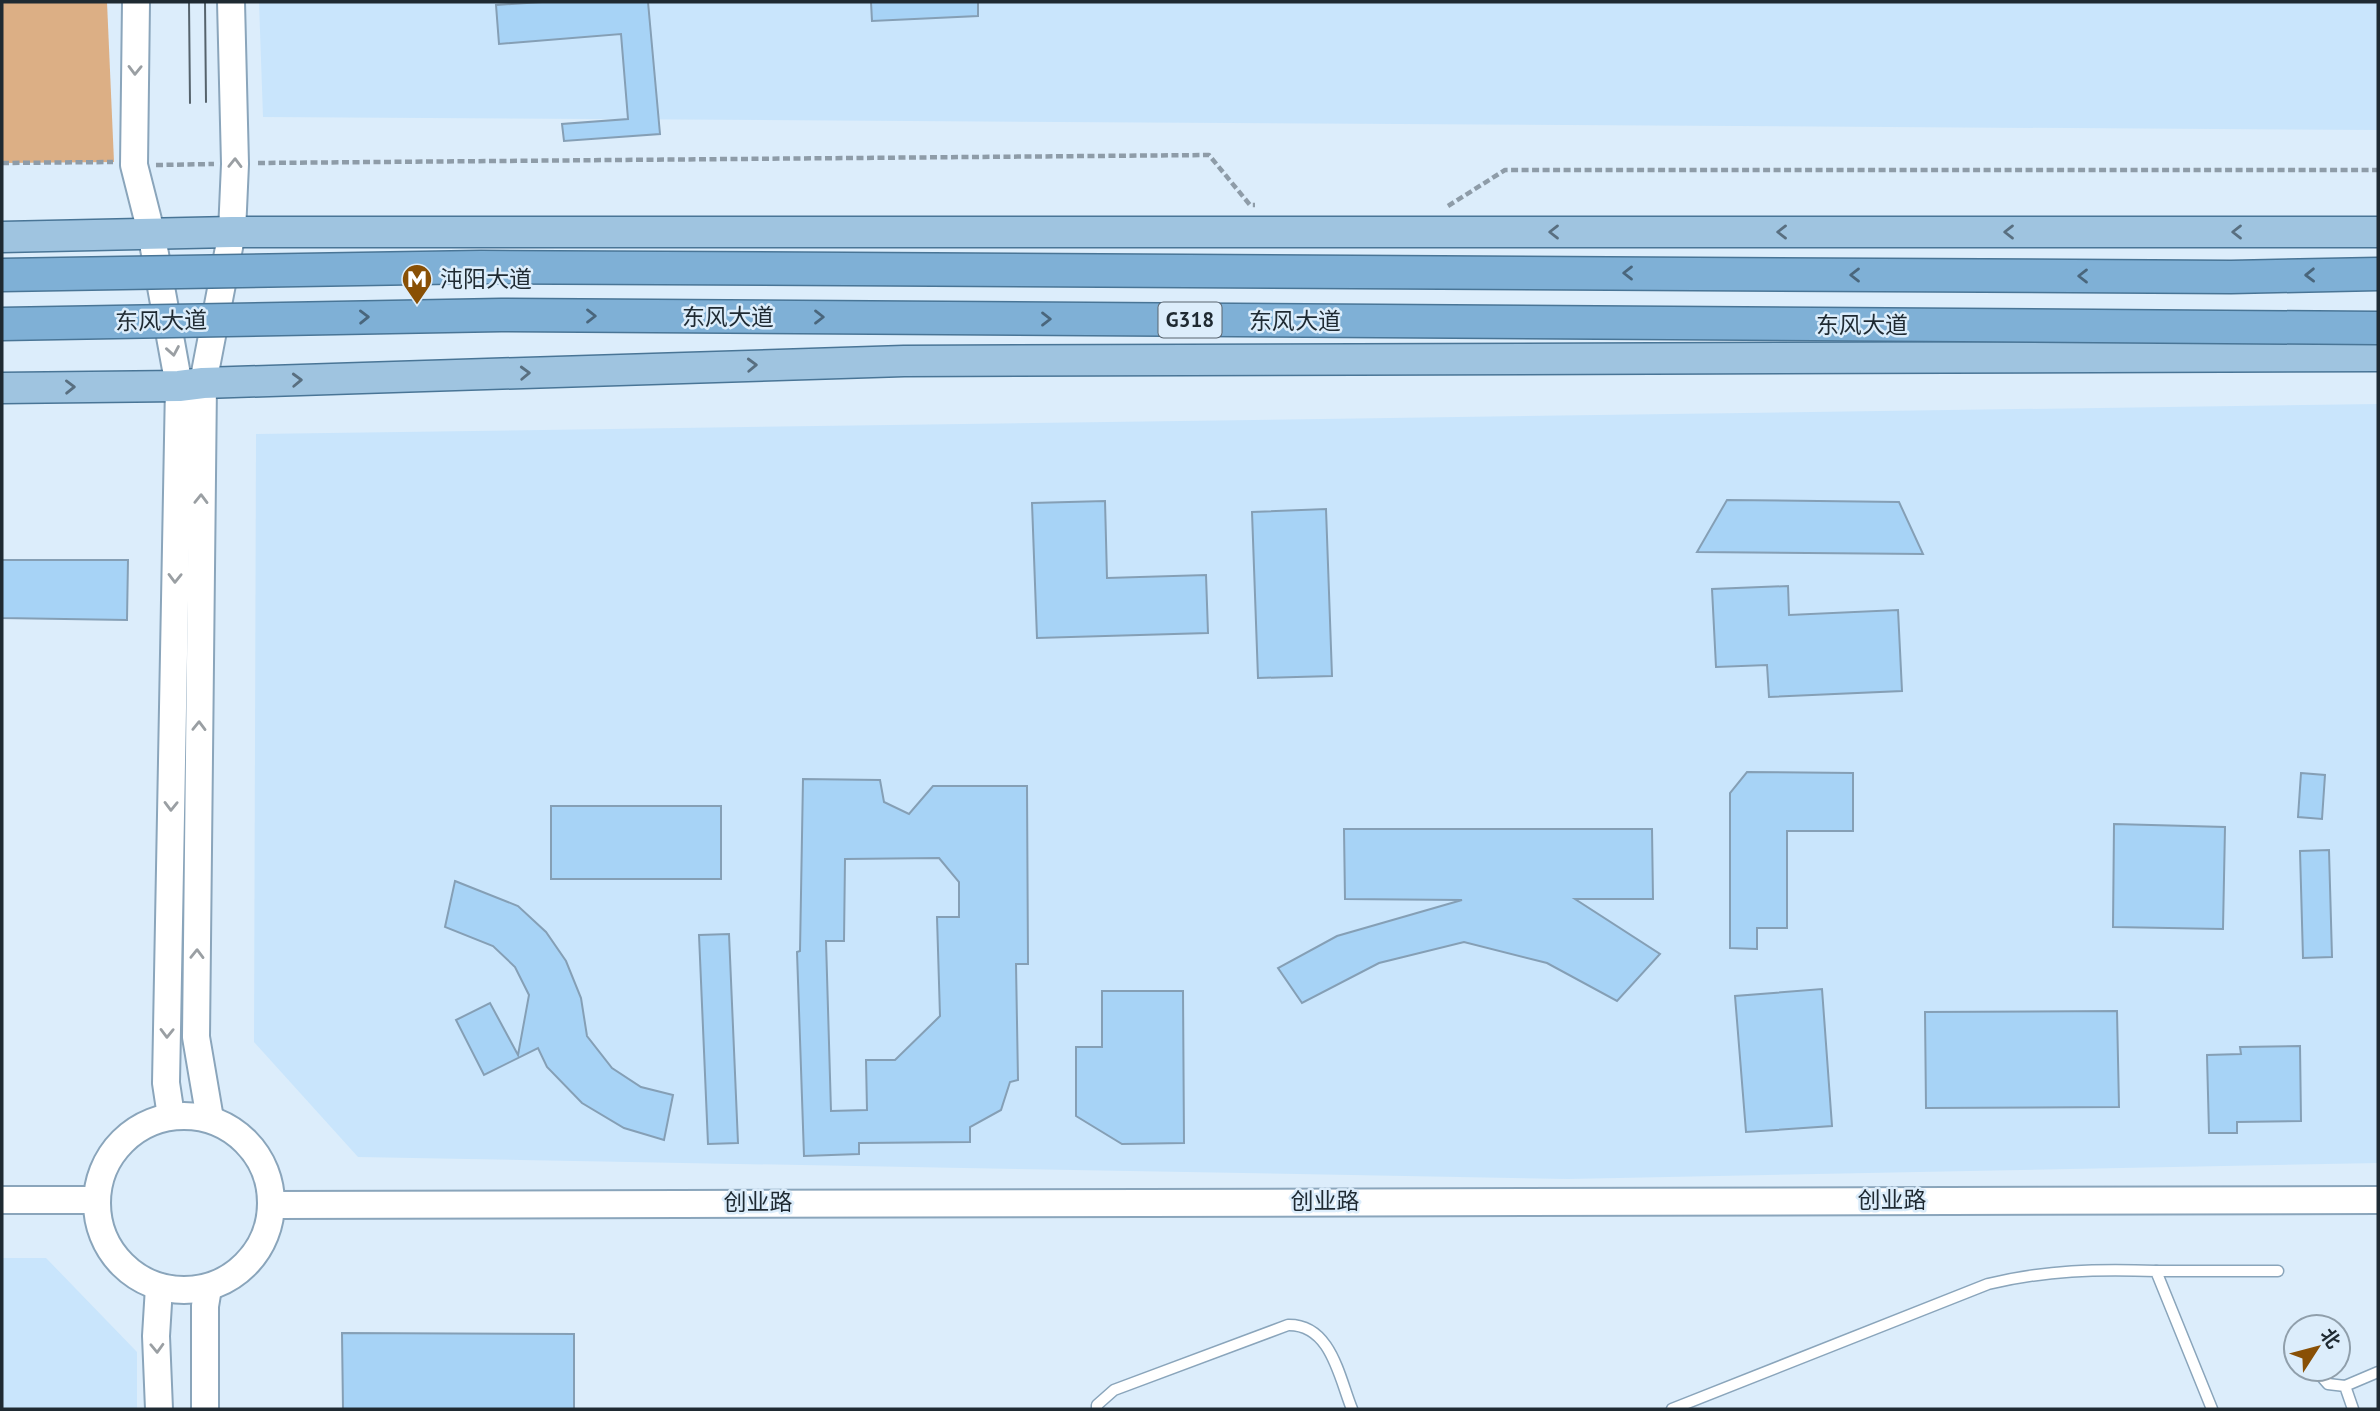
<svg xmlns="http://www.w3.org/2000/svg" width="2380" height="1411" viewBox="0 0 2380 1411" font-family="'PT Sans','Noto Sans SC',sans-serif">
<rect width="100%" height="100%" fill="#dcedfb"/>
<g fill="#c9e5fc">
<polygon points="259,2 2378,2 2378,130 263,117"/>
<polygon points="2378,404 2378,1163 1568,1179 358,1157 254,1042 256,434"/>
<polygon points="2,1258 46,1258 137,1352 137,1409 2,1409"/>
</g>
<polygon fill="#dcaf85" points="2,2 107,2 114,162 2,163"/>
<g fill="#a7d3f6" stroke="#859fb5" stroke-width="2" fill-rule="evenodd">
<polygon points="542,2 648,2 660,134 564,141 562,124 628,119 621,34 499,44 496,5"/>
<polygon points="871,2 978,2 978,16 872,21"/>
<polygon points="1727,500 1899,502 1923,554 1697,552"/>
<polygon points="1105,501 1107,578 1206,575 1208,633 1037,638 1032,503"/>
<polygon points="1326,509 1332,676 1258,678 1252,512"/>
<polygon points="2,560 128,560 127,620 2,618"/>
<polygon points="1788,586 1789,615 1898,610 1902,691 1769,697 1767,665 1716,667 1712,589"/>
<polygon points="1747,772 1853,773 1853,831 1787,831 1787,928 1757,928 1757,949 1730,948 1730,793"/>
<polygon points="2301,773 2325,775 2322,819 2298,817"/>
<path d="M803,779L880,780L884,802L909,814L933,786H1027L1028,964H1016L1018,1080L1010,1082L1001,1110L970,1127V1142L859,1143V1154L804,1156L797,952L800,951ZM939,858L959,882V917H937L940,1016L895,1060H866L867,1110L831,1111L826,941H844L845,859Z"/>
<rect x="551" y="806" width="170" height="73"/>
<polygon points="2114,824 2225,827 2223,929 2113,927"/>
<polygon points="1344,829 1652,829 1653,899 1575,899 1660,954 1617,1001 1547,963 1464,942 1379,963 1302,1003 1278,968 1337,936 1462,900 1345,899"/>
<polygon points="2329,850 2332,957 2303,958 2300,851"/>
<polygon points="455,881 518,906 546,932 566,961 581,998 587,1036 612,1068 641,1087 673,1095 664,1140 624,1128 582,1103 547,1067 538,1048 484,1075 456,1020 490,1003 518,1055 529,995 515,967 493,946 445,927"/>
<polygon points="729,934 738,1143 708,1144 699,935"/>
<polygon points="1822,989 1832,1126 1746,1132 1735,996"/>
<polygon points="1102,991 1183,991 1184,1143 1122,1144 1076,1116 1076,1047 1102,1047"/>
<polygon points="2117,1011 2119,1107 1926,1108 1925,1012"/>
<polygon points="2300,1046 2301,1121 2237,1122 2237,1133 2209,1133 2207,1055 2241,1054 2240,1047"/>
<polygon points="342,1333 574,1334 574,1409 343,1409"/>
</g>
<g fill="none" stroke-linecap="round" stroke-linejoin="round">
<g stroke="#8aa5bb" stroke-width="13">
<g id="service">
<polyline points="2156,1271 2278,1271"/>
<polyline points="2315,1369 2328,1384 2345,1386 2353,1409"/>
<polyline points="2345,1386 2378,1372"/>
<path d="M1097,1409V1405L1114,1390L1288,1325C1331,1324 1339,1377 1352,1409"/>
<path d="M1672,1409L1988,1284C2046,1270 2097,1269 2156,1271L2212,1409"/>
</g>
</g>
<g stroke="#8aa5bb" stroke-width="30">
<g id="secondary">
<polyline points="136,2 134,165 151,232 179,386 166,1083 171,1116"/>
<circle cx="184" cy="1203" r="87"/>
<polyline points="210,1119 196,1037 203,383 232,232 235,164 231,2"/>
<polyline points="2,1200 96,1200"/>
<polyline points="272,1205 2378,1200"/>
<polyline points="159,1287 156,1336 159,1409"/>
<polyline points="205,1409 205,1306 208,1288"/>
</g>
</g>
<g stroke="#497596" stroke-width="33">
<g id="primary">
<polyline points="2,237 232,232 2378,232"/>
<polyline points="2,388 179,386 203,383 904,361 2378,356"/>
</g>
</g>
<g stroke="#8e9ca8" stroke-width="4.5" stroke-dasharray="7 3.5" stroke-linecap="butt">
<polyline points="2,163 113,162"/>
<polyline points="258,163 1209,155 1250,205 1255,205"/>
<polyline points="156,165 214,164"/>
<polyline points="1448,206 1505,170 2378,170"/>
</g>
<use href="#service" stroke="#fff" stroke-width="10"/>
<use href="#secondary" stroke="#fff" stroke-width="26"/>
<use href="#primary" stroke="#9fc4e0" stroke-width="30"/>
<g stroke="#56636c" stroke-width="2">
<polyline points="189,2 190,103"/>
<polyline points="205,2 206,102"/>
</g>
<g stroke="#497596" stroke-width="35" stroke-linecap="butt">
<g id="trunk-bridge">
<polyline points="2,275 481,267 2231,277 2378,274"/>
<polyline points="2,324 501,315 2378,328"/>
</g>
</g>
<use href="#trunk-bridge" stroke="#7fb0d6" stroke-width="32"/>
</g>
<defs><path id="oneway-chevron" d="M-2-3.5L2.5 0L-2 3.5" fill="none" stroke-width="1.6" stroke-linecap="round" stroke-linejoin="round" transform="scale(1.75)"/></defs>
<g stroke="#9a9fa3">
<use href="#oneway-chevron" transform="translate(135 70) rotate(91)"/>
<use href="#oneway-chevron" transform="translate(235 163) rotate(-89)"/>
<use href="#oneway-chevron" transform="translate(173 351) rotate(80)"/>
<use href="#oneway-chevron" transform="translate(201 499) rotate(-89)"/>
<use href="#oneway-chevron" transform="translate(175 578) rotate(91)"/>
<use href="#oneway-chevron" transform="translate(199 726) rotate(-89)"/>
<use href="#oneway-chevron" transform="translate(171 806) rotate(91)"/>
<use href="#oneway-chevron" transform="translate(197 954) rotate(-89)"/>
<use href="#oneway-chevron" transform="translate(167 1033) rotate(91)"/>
<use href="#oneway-chevron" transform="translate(157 1348) rotate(88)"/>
</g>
<g stroke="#596f80">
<use href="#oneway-chevron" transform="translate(1554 232) rotate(-180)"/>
<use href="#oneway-chevron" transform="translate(1782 232) rotate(-180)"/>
<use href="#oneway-chevron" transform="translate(2009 232) rotate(-180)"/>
<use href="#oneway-chevron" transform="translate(2237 232) rotate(-180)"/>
<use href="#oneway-chevron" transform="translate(752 365) rotate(-2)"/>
<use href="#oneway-chevron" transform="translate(525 373) rotate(-2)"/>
<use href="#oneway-chevron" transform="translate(297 380) rotate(-2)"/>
<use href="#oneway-chevron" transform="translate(70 387) rotate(-1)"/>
</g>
<g stroke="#4a667c">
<use href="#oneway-chevron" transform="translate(1628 273) rotate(-180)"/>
<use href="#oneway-chevron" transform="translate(1855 275) rotate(-180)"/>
<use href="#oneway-chevron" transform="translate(2310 275) rotate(179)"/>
<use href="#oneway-chevron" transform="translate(2083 276) rotate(-180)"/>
<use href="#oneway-chevron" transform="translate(591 316)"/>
<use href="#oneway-chevron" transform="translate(364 317) rotate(-1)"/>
<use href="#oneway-chevron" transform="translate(819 317)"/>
<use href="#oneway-chevron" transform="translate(1046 319)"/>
</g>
<defs>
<g id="metro-pin" transform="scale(1.575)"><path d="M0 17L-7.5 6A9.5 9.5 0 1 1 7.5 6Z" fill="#895005" stroke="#dcedfb"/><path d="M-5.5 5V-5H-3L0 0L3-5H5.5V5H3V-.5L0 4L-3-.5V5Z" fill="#fff"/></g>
</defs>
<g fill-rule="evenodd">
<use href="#metro-pin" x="417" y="279"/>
</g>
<g text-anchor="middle" stroke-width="5" stroke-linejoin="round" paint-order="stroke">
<rect fill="#dcedfb" stroke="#58646e" stroke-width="2" x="1158.5" y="302.5" width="63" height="35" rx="5"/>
<g font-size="21" font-weight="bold" fill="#1f2a32">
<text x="1190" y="327">G318</text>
</g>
<g font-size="23" fill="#1f2a32" stroke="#dcedfb" text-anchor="start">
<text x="440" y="287">沌阳大道</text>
</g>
<g font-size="23" fill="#1f2a32" stroke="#dcedfb">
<text x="728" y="325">东风大道</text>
<text transform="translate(161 321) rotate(-1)" y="8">东风大道</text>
<text x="1295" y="329">东风大道</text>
<text x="1862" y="333">东风大道</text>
<text x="1892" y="1208">创业路</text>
<text x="1325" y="1209">创业路</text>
<text x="758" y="1210">创业路</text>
</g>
</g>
<rect width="2380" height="1411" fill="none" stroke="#1f2a32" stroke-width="7"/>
<g transform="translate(2317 1348) rotate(54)"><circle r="33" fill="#dcedfb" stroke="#909fab" stroke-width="2"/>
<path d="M0-5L12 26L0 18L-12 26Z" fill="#895005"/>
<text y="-10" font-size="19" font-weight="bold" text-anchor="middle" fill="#1f2a32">北</text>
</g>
</svg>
